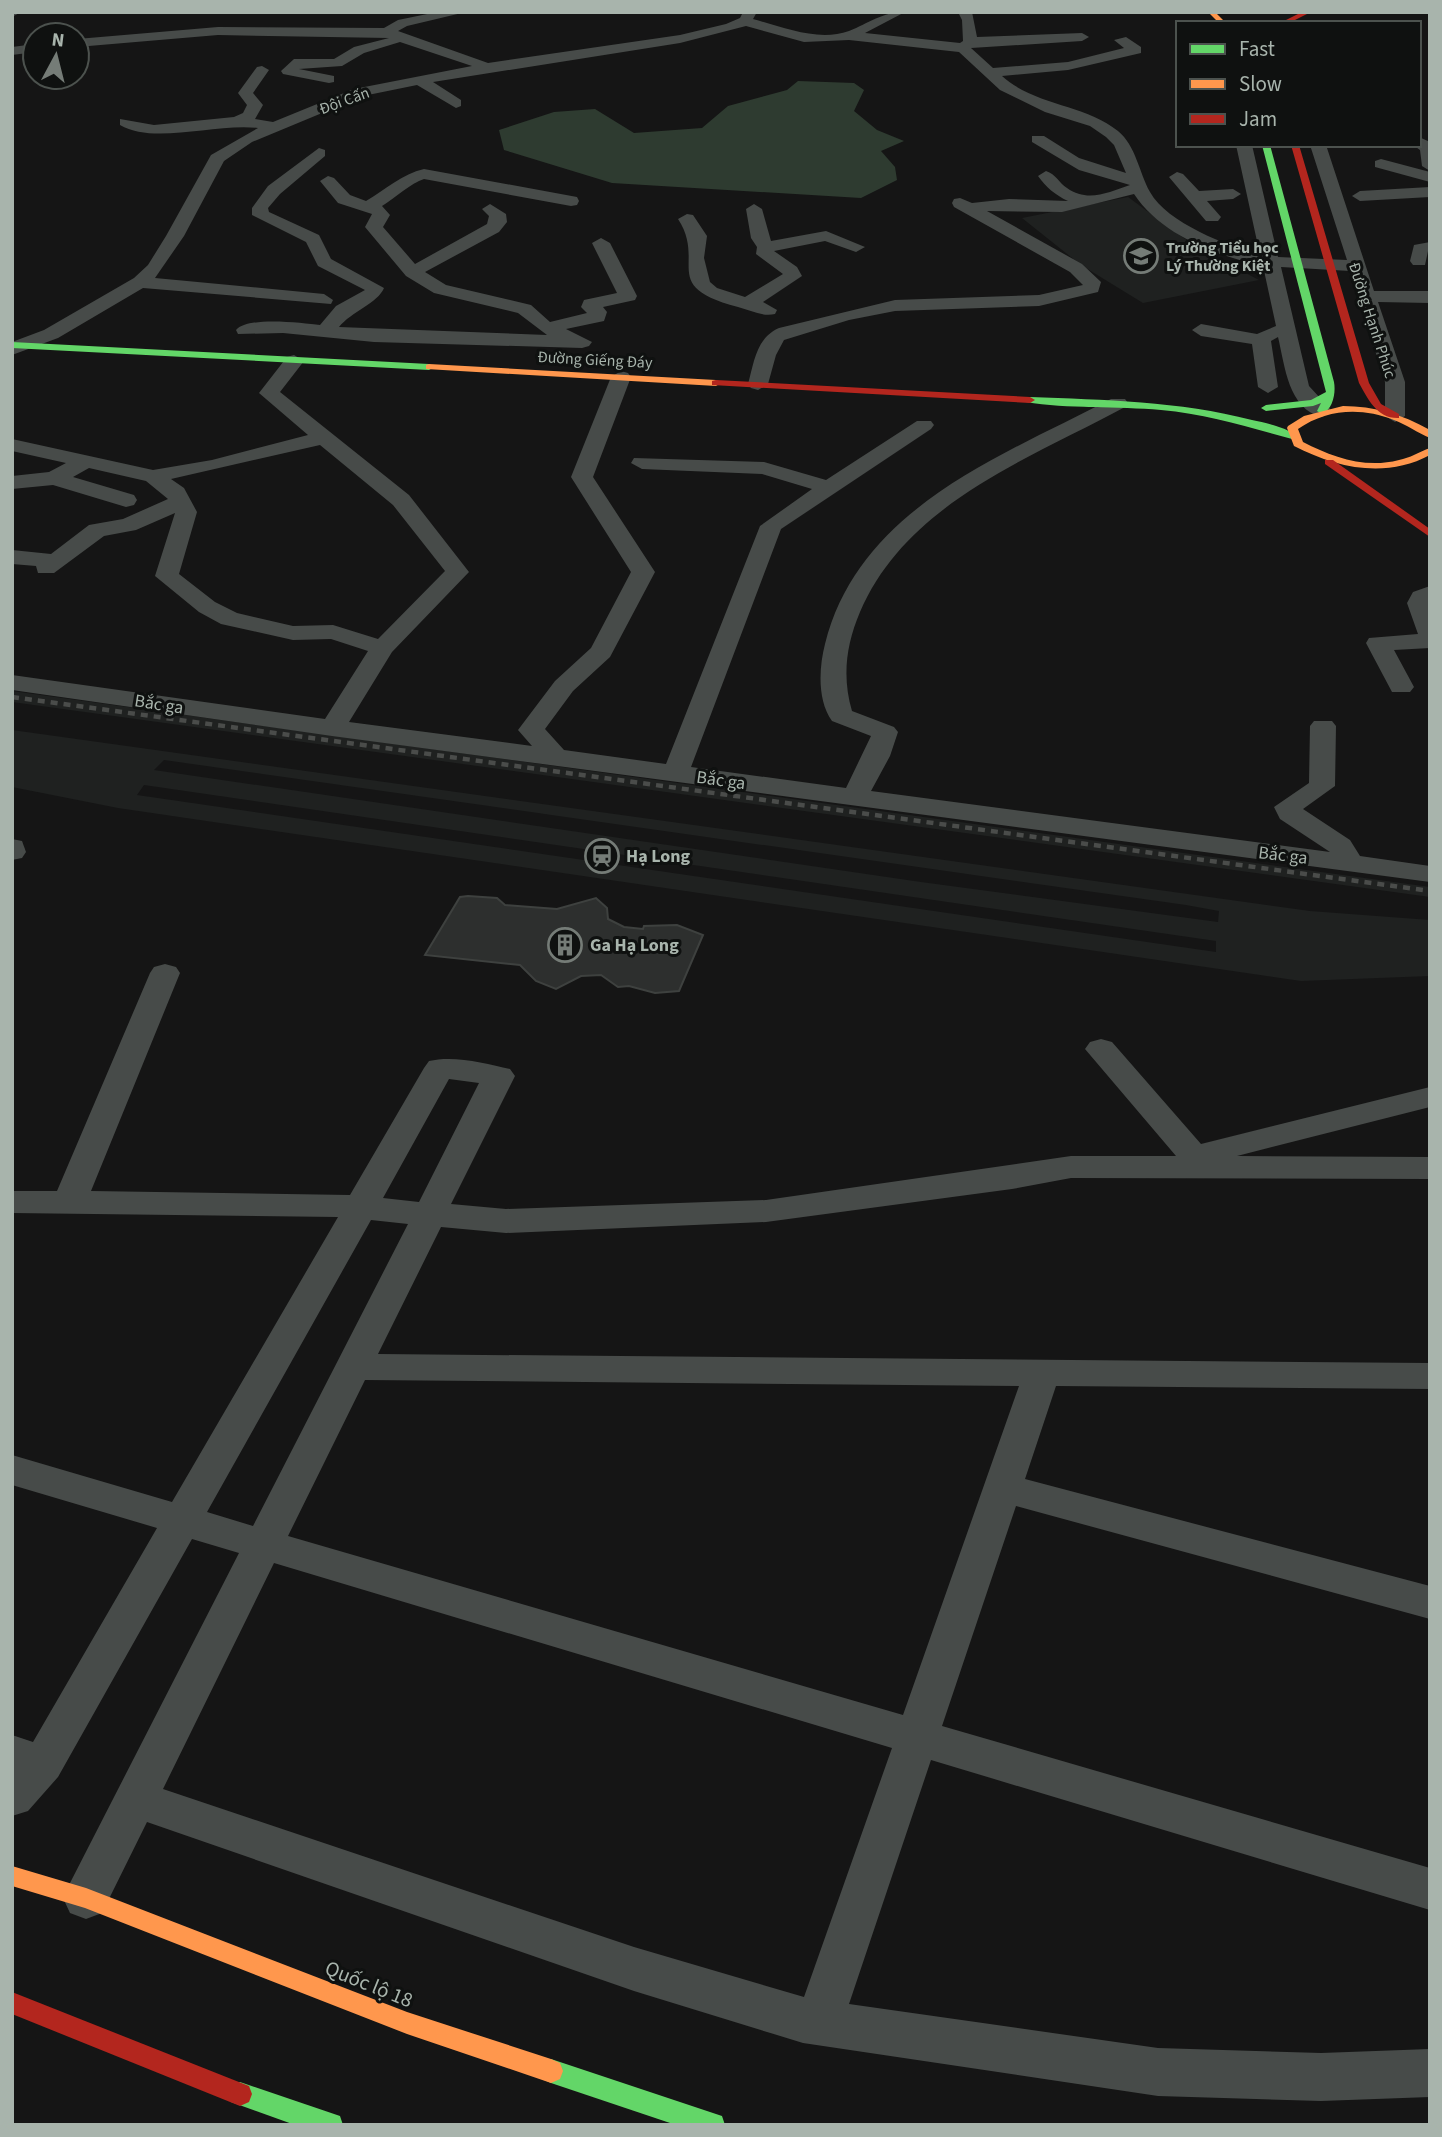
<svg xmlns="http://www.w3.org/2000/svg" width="1442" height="2137" viewBox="0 0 1442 2137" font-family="'Source Sans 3',sans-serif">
<rect width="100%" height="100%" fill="#151515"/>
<g fill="#1f2120" fill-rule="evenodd">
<polygon points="1128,197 1196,247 1259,280 1143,303 1081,265 1022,218"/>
<polygon points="12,691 1430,887 1430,897 12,702"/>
<path d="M12,730L1310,911L1430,920V976L1301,981L118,808L12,787ZM164,760L1186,905L1219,911L1218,922L921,882L154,770ZM144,785L1216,941V952L137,795Z"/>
</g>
<polygon fill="#2e3b30" points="798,81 854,83 864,90 854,111 877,130 904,141 881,151 895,167 897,180 861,198 612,183 504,150 499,130 554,112 595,109 634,133 702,128 728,106 787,90"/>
<polygon fill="#2d2f2e" stroke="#3e413f" stroke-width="2" points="468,896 497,898 505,905 557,909 596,898 607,908 608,919 624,927 643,929 644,926 677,925 703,935 679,991 655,993 629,986 618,987 601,975 581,976 556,989 536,981 520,965 425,955 460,897"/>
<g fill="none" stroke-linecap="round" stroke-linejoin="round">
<g fill="#474b49" fill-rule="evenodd">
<polygon points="12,12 21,12 12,17"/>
<path d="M437,12H466L407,26L398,31L488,63L680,35L726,24L740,18L743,12H757L753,19C782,27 818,42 849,31C869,23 882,12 905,12L865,33L960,43L963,41L962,20L958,12H972L977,37L1082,33L1089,37L1082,41L971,48L993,68L1068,62L1124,48L1114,40L1126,37L1141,47V53L1068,70L1002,76C1035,106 1085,104 1118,131C1136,146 1139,172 1150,192C1167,223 1228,246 1260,255L1236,145H1252L1278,257L1347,260L1310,145H1326L1374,291H1430V303L1378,302L1405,382V416L1395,422L1385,416V382L1350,271L1281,267L1309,386L1332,411L1322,417C1288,409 1285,366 1278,337L1271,341L1278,387L1268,393L1258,387L1252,344L1201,336L1192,330L1201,324L1257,334L1276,326L1263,266C1217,256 1161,235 1134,194L1062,212L987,211L1082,264L1101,282L1098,292L1039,306L895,311L849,320L784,340L776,355L768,384L758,390L751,388L748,384C754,363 756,338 779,328L895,300L1039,295L1083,285L1070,272L954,207L952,203L954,199L960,198L972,203L1009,199L1068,201C1055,195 1046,187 1038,176L1046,171C1056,174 1059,183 1067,188C1088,203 1109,192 1130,185L1079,170L1032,142V136H1044L1079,158L1126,173L1114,145L1106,137L1090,126L1045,112L1000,90L959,52L849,40L804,42L746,26L680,43L433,82L461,100V106L456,108L417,85L363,96L252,142L224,161L184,236L155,278L324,294L333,300L331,304L143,288L58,338L12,355V342L44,330L134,278L148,265L166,236L211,155L258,128C215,123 154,145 120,125V119L154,125L234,117L243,113L247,105L238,93L257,67L262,66L269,70L253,93L263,105L255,119L273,122L354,89L472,66L400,42L364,53L342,66L299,69L334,76V82L329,83L283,74L281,71L294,59H334L354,47L389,38L218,35L77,47V39L218,27L384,28L398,20Z"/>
<polygon points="35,44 35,52 12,55 12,47"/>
<polygon points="1419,137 1430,142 1430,171 1422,166 1420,150 1413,145 1419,145"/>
<path d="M319,148L325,150V156L280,194L268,208L269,212L319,235L331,259L384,288C378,303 351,312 339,327L547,335L518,313L434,293L406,276L365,227L372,214L338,203L320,181L328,176L334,178L350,195L366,201C386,189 402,174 424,169L577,197L579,201L577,205L571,206L424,179C411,183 395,198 382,206L390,215L383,227L415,264L487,224L489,216L482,209L490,204L506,214L507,222L499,232L425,272L446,285L531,305L550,322L587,313L581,307L584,300L617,293L592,243L601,238L610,243L637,296L635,300L603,307L607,312L604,321L566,329L592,342L589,346L582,348L374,342L283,333L238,334L236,330C248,316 302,323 320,325L336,306L365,290L318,266L306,242L252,215V208L268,186Z"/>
<polygon points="1381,159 1430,172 1430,182 1375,167 1375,161"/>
<polygon points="1177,172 1183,174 1199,191 1233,189 1241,194 1233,199 1207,201 1221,217 1218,221 1206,221 1169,177"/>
<polygon points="1430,187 1430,197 1360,201 1352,196 1360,191"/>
<path d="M754,204L762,209L771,241L826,231L865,247L856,252L825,241L774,251L797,267L802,276L763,302L777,310L775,314C762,317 750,310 738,307C658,286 707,263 678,219L687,214L693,215L707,236L704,258L710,282L717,288L745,297L783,274L756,254L757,247L751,238L746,209Z"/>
<polygon points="1430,242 1425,265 1413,265 1410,261 1414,245"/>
<path d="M294,355L304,361L280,392L409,495L469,572L392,652L349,722L532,746L518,730L555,681L591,648L631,572L571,477L611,377L621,371L628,373L631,377L593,477L655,572L610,657L573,691L545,729L564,750L666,764L760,526L812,489L762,474L642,469L631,463L634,458L764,462L826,480L917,421H931L934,425L931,429L781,529L691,767L846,788L871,736L832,721C817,700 819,667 825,644C859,508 1000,457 1111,399H1125L1128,403L1125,407C1027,460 907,503 860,612C846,645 842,677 852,711L894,727L898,732L890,756L871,791L1330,852L1280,819L1274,807L1309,783L1310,726L1314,721H1332L1336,726L1335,786L1303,809L1350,840L1360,856L1430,866V882L332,736L12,690V675L325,719L368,651L331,639L293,640L221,624L199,612L155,576L175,513L136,530L104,536L54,573H38L36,566L12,564V550L51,554L89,525L123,519L168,499L146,481L89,468L73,477L134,495L137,500L134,505L126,507L53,485L12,489V476L49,472L66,463L12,451V439L153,470L212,460L308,435L259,393L287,357ZM320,445L393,505L445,571L378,639L333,625L293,626L237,613L215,602L179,574L197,512L184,488L171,479Z"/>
<polygon points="1430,586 1430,648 1394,650 1414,687 1410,692 1392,692 1366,643 1369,638 1418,634 1407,603 1413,592"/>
<polygon points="12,839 22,841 26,852 22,858 12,860"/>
<path d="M165,964L176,967L180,973L91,1191L350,1195L424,1068L429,1061C453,1055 486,1063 510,1069L515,1076L451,1204L506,1209L766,1200L1071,1156H1176L1085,1049L1090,1042L1101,1039L1112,1042L1201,1144L1430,1087V1107L1237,1156L1430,1157V1179L1071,1178L1012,1189L766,1222L506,1233L441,1227L378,1354L1430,1363V1389L1056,1386L1025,1479L1430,1586V1619L1016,1506L942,1726L1430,1868V1910L931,1760L849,2004L1158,2048L1321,2053L1430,2049V2097L1321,2101L1158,2096L803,2043L634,1991L147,1822L102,1913L86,1919L70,1913L63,1898L70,1883L239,1553L192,1539L58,1777L28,1811L12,1816V1735L33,1742L157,1528L12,1485V1455L172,1502L338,1217L12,1213V1191H57L150,973L154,967ZM449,1079L479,1083L419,1202L383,1198ZM371,1220L408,1224L253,1526L207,1512ZM365,1380L1019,1386L903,1715L288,1536ZM274,1563L892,1748L804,1997L634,1947L163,1789Z"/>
</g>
<g fill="#63d668" fill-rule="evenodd">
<path d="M1262,145H1270L1334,382C1336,393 1333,409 1322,414L1317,411L1321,403L1313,406L1266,411L1261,408L1266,405L1311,400L1326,392Z"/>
<polygon points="12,342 429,364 434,367 429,370 12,348"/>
<path d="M1030,397C1104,400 1179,401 1252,420C1266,423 1286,427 1297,436L1292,439C1248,427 1207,414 1161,410C1118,406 1067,409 1026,402L1025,400Z"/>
<polygon points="551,2059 722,2116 725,2125 676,2125 551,2083 542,2079 539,2071 542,2063"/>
<polygon points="240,2082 340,2116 343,2125 295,2125 231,2102 228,2094 231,2086"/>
</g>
<g fill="#ff974d" fill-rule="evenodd">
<polygon points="1208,12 1215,12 1226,23 1219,23"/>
<polygon points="429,364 716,380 721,383 716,386 426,369 426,365"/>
<path d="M1343,406C1374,406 1402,414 1430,430V438C1418,433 1407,425 1394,420C1361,407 1327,409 1298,429L1303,442C1332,457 1365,469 1399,460C1410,458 1419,452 1430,448V455C1385,479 1337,468 1294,446L1287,428L1288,426L1304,416Z"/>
<polygon points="12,1866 86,1888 407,2012 551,2059 560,2063 563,2071 560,2079 551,2083 407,2034 85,1908 12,1886"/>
</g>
<g fill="#b3261e" fill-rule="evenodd">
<polygon points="1302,12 1311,12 1289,23 1280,23"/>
<path d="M1291,145H1299L1369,383L1381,404L1399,414V418C1377,419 1368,399 1359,383Z"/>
<polygon points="716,380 1030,397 1035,400 1030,403 712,385 712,381"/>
<polygon points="1325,460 1333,460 1430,529 1430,537 1325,464"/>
<polygon points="12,1992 249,2086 252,2094 249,2102 240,2106 12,2014"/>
</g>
<polyline stroke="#4a4c4a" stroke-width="4.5" stroke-dasharray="7 6" stroke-linecap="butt" points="12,697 1430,891"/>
</g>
<defs>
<g id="school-ring" transform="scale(1.75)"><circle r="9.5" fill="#0f1110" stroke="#757c77" stroke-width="1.5"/><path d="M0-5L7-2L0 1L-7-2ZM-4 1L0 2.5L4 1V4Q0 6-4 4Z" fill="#757c77"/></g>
<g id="station-ring" transform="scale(1.75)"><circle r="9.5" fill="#0f1110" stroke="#757c77" stroke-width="1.5"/><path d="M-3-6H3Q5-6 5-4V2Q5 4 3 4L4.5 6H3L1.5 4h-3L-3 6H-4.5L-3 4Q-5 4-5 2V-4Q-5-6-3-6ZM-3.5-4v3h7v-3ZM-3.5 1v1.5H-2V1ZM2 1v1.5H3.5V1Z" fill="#757c77"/></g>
<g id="building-ring" transform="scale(1.75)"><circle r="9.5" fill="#0f1110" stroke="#757c77" stroke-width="1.5"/><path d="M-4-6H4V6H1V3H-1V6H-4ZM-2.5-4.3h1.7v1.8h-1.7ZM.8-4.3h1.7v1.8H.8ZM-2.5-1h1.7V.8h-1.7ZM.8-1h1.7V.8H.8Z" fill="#757c77"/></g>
</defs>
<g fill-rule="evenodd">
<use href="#school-ring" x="1141" y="256"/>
<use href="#station-ring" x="602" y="856"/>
<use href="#building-ring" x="565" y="945"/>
</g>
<g text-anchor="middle" stroke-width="6" stroke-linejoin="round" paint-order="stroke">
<g font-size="16" fill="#a8b4ac" stroke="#0f1110">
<text transform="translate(344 100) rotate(-20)" y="6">Đội Cấn</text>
<text transform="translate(1373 320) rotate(72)" y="6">Đường Hạnh Phúc</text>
<text transform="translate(595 359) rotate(3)" y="6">Đường Giếng Đáy</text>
</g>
<g font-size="16" font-weight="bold" fill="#a8b4ac" stroke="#0f1110" text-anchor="start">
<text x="1166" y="253">Trường Tiểu học<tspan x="1166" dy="18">Lý Thường Kiệt</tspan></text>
</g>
<g font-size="18" fill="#a8b4ac" stroke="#0f1110">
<text transform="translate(159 704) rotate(9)" y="6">Bắc ga</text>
<text transform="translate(721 780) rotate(8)" y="6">Bắc ga</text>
<text transform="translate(1283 855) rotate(7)" y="6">Bắc ga</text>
</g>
<g font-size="18" font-weight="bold" fill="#a8b4ac" stroke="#0f1110" text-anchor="start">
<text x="626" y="862">Hạ Long</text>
<text x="590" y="951">Ga Hạ Long</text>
</g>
<g font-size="21" fill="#a8b4ac" stroke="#0f1110">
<text transform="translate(369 1984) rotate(22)" y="7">Quốc lộ 18</text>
</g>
</g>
<rect width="1442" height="2137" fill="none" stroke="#a8b4ac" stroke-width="28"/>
<rect x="1176" y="21" width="245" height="126" fill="#0f1110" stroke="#4c524e" stroke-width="2"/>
<rect x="1190" y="44" width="35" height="10" fill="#63d668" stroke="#4c524e" stroke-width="2"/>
<text x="1239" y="56" font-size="21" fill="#a8b4ac">Fast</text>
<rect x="1190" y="79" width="35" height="10" fill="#ff974d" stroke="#4c524e" stroke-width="2"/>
<text x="1239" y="91" font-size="21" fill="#a8b4ac">Slow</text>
<rect x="1190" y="114" width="35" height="10" fill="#b3261e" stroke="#4c524e" stroke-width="2"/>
<text x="1239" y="126" font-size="21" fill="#a8b4ac">Jam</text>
<g transform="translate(56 56) rotate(7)"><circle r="33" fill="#0f1110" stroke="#4c524e" stroke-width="2"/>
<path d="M0-5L12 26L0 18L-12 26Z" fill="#757c77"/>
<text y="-10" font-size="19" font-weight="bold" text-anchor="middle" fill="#a8b4ac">N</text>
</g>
</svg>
